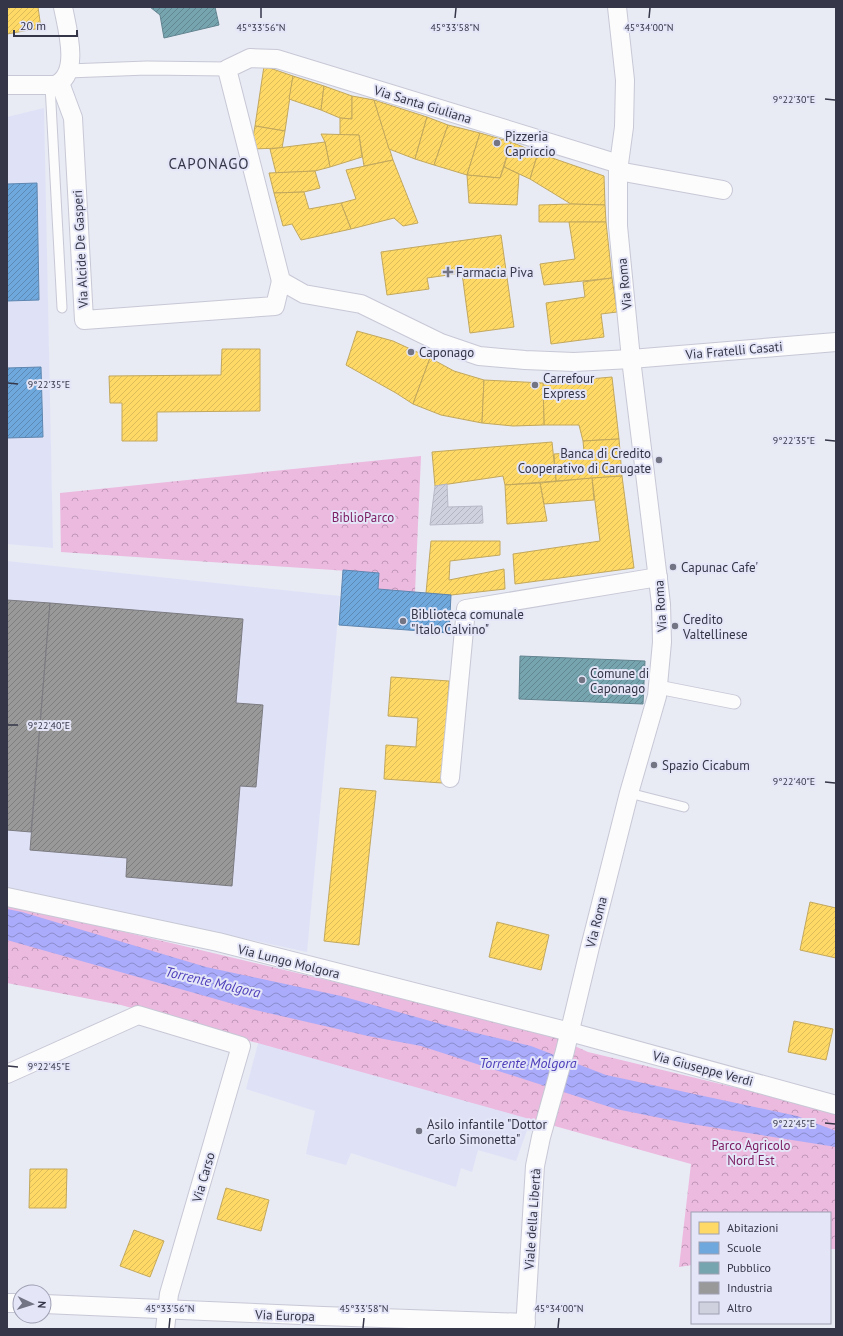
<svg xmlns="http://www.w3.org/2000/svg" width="843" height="1336" viewBox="0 0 843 1336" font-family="'PT Sans',sans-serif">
<defs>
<pattern id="park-crowns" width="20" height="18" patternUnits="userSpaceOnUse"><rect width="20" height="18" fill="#ecb9df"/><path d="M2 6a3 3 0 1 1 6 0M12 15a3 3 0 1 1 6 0" fill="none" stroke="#c097b7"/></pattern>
<pattern id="water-waves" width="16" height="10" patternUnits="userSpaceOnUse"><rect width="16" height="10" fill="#aaabfa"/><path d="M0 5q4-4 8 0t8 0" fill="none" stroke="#8b8ccc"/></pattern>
<pattern id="homes-hatch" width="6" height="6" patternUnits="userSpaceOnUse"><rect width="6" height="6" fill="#ffd966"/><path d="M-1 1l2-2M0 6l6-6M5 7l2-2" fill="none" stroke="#dbbb5a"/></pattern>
<pattern id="schools-hatch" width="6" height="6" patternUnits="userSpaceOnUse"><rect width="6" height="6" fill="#6fa8dc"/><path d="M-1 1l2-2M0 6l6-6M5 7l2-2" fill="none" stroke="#5c8ab4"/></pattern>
<pattern id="public-hatch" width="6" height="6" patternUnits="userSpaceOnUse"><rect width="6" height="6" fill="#76a5af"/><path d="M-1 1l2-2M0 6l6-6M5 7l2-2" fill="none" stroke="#628790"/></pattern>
<pattern id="industry-hatch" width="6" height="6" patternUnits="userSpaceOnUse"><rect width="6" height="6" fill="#999"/><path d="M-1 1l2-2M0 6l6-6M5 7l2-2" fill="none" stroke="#7e7e7f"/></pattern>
<pattern id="building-hatch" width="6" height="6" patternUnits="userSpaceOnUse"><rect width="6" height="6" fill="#d0d1df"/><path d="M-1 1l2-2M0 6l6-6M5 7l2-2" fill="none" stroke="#b3b4c1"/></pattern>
</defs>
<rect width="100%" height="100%" fill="#e8eaf4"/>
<g fill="#dfe2f7">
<polygon points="44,108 53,548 7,544 7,117"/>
<polygon points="7,561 340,596 307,952 7,887"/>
<polygon points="259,1040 534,1111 516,1161 478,1150 472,1172 461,1168 456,1187 351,1153 346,1165 306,1154 315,1111 246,1089"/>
</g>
<g fill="url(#park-crowns)">
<polygon points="421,456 415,592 378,589 379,573 61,552 60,493"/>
<polygon points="7,904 541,1031 588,1052 836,1112 836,1249 830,1249 830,1213 692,1213 692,1265 679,1267 691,1164 121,1005 7,983"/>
</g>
<polygon fill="url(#water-waves)" points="7,909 22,912 206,967 341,996 459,1029 531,1046 606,1075 797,1116 836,1131 836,1147 685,1123 616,1109 421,1046 368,1036 251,1009 7,940"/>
<g fill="url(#homes-hatch)" stroke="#c2a85d">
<polygon points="7,7 38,7 41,28 7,34"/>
<polygon points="264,66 293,76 285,131 255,126"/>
<polygon points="293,76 324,86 321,110 289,99"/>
<polygon points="324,86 352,96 352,119 340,118 321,110"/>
<polygon points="352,96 374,100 393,160 364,166 359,135 340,135 340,118 352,119"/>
<polygon points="374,100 427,117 415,159 389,149"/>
<polygon points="427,117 448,125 434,165 415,159"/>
<polygon points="448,125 480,133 467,175 434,165"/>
<polygon points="255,126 285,131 282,148 251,149"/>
<polygon points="480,133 511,142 500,178 467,175"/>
<polygon points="321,134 359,135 362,157 330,167 325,142"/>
<polygon points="325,142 330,167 315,171 276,173 270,149"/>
<polygon points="511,142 538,153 530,179 504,167"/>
<polygon points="538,153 604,176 605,205 571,204 530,179"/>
<polygon points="393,160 418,223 403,226 394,218 351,229 341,203 356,199 346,170"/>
<polygon points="504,167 519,174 517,205 469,203 467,175 500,178"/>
<polygon points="315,171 320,188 304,192 274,193 269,173"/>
<polygon points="304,192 309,209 341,203 351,229 301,240 292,224 283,226 274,193"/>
<polygon points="571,204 605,205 606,222 539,222 539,205"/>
<polygon points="569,222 606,222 612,278 544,285 540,264 575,259"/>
<polygon points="501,235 514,327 470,333 462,273 427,278 429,289 387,295 381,252"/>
<polygon points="612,278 617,312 601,314 604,337 551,344 546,303 585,297 583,282"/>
<polygon points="357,331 393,341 430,358 413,404 396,393 346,365"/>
<polygon points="222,349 260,349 260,411 157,412 157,441 122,441 122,403 110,403 109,376 221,375"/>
<polygon points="430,358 454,371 484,380 482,423 441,415 413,404"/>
<polygon points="612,377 619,439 583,441 579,425 544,425 543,383"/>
<polygon points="484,380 543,383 544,425 513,426 482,423"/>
<polygon points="619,439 622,476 556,481 554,454 584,452 583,441"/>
<polygon points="552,442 556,481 505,485 503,476 435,486 432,452"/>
<polygon points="622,476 634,568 515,584 513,554 600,541 592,478"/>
<polygon points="592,478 594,500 544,504 540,483"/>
<polygon points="540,483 547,521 507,524 505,485"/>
<polygon points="431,541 500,541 500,555 450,561 449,580 504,569 505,589 451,595 426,593"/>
<polygon points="391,677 449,681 442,783 384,779 386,745 416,747 418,718 388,716"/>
<polygon points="340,788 376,791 359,945 324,941"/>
<polygon points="810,902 836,908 836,958 800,950"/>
<polygon points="497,922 549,935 541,970 489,957"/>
<polygon points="794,1021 833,1029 826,1060 788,1052"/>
<polygon points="30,1169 67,1169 66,1208 29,1208"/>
<polygon points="226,1188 269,1200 261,1231 217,1219"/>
<polygon points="134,1230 164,1241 150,1277 120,1266"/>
</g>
<g fill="url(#schools-hatch)" stroke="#5e86b0">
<polygon points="37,183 39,300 7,301 7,184"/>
<polygon points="41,367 43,437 7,438 7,368"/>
<polygon points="343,570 379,573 378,589 451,595 449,633 339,625"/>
</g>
<g fill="url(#public-hatch)" stroke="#628490">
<polygon points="150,7 215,7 219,25 164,38 160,15"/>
<polygon points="520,656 645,661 643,704 519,699"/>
</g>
<g fill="url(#industry-hatch)" stroke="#7b7b81">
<polygon points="7,600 50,603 31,832 7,830"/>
<polygon points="50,603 243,619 236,703 263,705 256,787 240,786 232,886 126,877 127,858 30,850"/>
</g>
<polygon fill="url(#building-hatch)" stroke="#b8b9c6" points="447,484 448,507 482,506 483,523 430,525 435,486"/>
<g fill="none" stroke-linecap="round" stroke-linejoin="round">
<g stroke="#c7c8d5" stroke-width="11">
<g id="service">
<polyline points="50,85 62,308"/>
<polyline points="629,793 684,807"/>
</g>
</g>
<g stroke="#c7c8d5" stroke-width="15">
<g id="pedestrian">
<polyline points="68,71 147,68 227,69"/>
<polyline points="658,687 734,702"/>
</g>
</g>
<g stroke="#c7c8d5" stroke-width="20">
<g id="minor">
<polyline points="60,83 73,118 84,320 275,306 281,281"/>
<path d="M7,85H55C81,75 67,28 63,7"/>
<polyline points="619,164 277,59 250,58 227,69 281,281 304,294 361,304 441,343 479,356 525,360 574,362 631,359 836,342"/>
<polyline points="618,171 723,190"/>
<polyline points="450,778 466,609 658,577"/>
<polyline points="7,897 218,942 570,1032 836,1105"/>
<polyline points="7,1074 138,1015 241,1046 169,1294 165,1329"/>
<polyline points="7,1303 20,1303"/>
<polyline points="44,1304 323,1316 526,1323"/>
<polyline points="525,1329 535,1166 541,1137 565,1051 590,947 629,793 657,696 662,642 661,604 631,359 618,226 618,171 624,127 625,80 617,7"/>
</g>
</g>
<use href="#service" stroke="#fcfcfd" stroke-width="9"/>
<use href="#pedestrian" stroke="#fcfcfd" stroke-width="13"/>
<use href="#minor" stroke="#fcfcfd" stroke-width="18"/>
</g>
<path fill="none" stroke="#353648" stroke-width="1.5" d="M261,18V8M455,18L456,8M649,18L650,8M825,99L835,100M8,383L18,384M825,440L835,441M8,725H18M825,782L835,783M8,1066L18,1067M825,1123L835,1124M169,1328L170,1318M363,1328L364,1318M558,1328L559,1318"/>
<g fill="#747584" stroke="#e4e6f8" stroke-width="1.5">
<circle cx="497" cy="143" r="4"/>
<path d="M446 266h4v4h4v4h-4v4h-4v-4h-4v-4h4z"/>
<circle cx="411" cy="352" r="4"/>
<circle cx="535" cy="385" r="4"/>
<circle cx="659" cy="460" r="4"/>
<circle cx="673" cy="567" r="4"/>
<circle cx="403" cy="621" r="4"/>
<circle cx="675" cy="626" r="4"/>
<circle cx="582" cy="680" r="4"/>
<circle cx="654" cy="765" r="4"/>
<circle cx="419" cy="1131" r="4"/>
</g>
<g text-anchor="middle" stroke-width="4" stroke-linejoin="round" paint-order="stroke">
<g font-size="13" fill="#353648" stroke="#e4e6f8">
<text transform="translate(423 104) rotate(17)" y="5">Via Santa Giuliana</text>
<text transform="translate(80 249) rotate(-93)" y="5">Via Alcide De Gasperi</text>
<text transform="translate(624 284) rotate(-96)" y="5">Via Roma</text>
<text transform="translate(734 350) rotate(-5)" y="5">Via Fratelli Casati</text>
<text transform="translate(660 606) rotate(-94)" y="5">Via Roma</text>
<text transform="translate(596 922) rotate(-76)" y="5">Via Roma</text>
<text transform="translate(289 961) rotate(14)" y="5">Via Lungo Molgora</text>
<text transform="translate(703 1068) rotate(15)" y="5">Via Giuseppe Verdi</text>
<text transform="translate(203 1177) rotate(-74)" y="5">Via Carso</text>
<text transform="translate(532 1219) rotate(-86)" y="5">Viale della Libertà</text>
<text transform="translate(285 1315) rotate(2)" y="5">Via Europa</text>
</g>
<g font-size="13" fill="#353648" stroke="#e4e6f8" text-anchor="start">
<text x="505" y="141">Pizzeria<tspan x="505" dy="15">Capriccio</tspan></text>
<text x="456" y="277">Farmacia Piva</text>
<text x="419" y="357">Caponago</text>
<text x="543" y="383">Carrefour<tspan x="543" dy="15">Express</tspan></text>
<text x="651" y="458" text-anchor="end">Banca di Credito<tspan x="651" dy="15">Cooperativo di Carugate</tspan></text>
<text x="681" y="572">Capunac Cafe'</text>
<text x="411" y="619">Biblioteca comunale<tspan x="411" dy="15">"Italo Calvino"</tspan></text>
<text x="683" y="624">Credito<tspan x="683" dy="15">Valtellinese</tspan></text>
<text x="590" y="678">Comune di<tspan x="590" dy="15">Caponago</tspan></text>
<text x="662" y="770">Spazio Cicabum</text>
<text x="427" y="1129">Asilo infantile "Dottor<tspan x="427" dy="15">Carlo Simonetta"</tspan></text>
</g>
<g font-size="13" fill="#7b1b60" stroke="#e4e6f8">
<text x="363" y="522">BiblioParco</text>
<text x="751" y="1150">Parco Agricolo<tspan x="751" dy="15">Nord Est</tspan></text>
</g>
<g font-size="14" font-style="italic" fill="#4d3eba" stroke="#e4e6f8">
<text transform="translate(213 982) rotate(13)" y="5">Torrente Molgora</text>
<text x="528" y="1068">Torrente Molgora</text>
</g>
<g font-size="15" letter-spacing="1" fill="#353648" stroke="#e4e6f8">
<text x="209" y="169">CAPONAGO</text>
</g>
</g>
<g font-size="10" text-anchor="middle" fill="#353648" stroke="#e4e6f8" stroke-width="4" stroke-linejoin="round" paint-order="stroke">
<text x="261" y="31">45°33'56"N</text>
<text x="455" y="31">45°33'58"N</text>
<text x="649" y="31">45°34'00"N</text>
<text x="794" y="103">9°22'30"E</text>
<text x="49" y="388">9°22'35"E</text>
<text x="794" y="444">9°22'35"E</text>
<text x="49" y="729">9°22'40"E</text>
<text x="794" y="785">9°22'40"E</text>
<text x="49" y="1070">9°22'45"E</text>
<text x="794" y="1127">9°22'45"E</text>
<text x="170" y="1312">45°33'56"N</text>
<text x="364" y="1312">45°33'58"N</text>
<text x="559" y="1312">45°34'00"N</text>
</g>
<rect width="843" height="1336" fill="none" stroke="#353648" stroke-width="16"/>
<rect x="691" y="1212" width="140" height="112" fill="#e4e6f8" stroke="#9ea0b2"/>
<rect x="699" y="1222" width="20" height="12" fill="#ffd966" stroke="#9ea0b2"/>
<text x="727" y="1232" font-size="12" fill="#353648">Abitazioni</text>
<rect x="699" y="1242" width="20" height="12" fill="#6fa8dc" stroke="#9ea0b2"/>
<text x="727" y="1252" font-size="12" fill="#353648">Scuole</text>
<rect x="699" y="1262" width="20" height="12" fill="#76a5af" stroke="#9ea0b2"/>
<text x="727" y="1272" font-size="12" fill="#353648">Pubblico</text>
<rect x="699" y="1282" width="20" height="12" fill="#999999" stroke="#9ea0b2"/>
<text x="727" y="1292" font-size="12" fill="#353648">Industria</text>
<rect x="699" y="1302" width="20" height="12" fill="#d0d1df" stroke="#9ea0b2"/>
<text x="727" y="1312" font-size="12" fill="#353648">Altro</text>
<g transform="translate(32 1304) rotate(94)"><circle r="19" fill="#e4e6f8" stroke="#9ea0b2"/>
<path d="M0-3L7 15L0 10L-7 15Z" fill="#747584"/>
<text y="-6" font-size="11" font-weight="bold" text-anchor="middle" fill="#353648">N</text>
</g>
<path d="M14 30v6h63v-6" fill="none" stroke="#353648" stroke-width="2"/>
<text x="20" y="30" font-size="12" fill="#353648" stroke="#e4e6f8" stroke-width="3" paint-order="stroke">20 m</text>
</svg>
